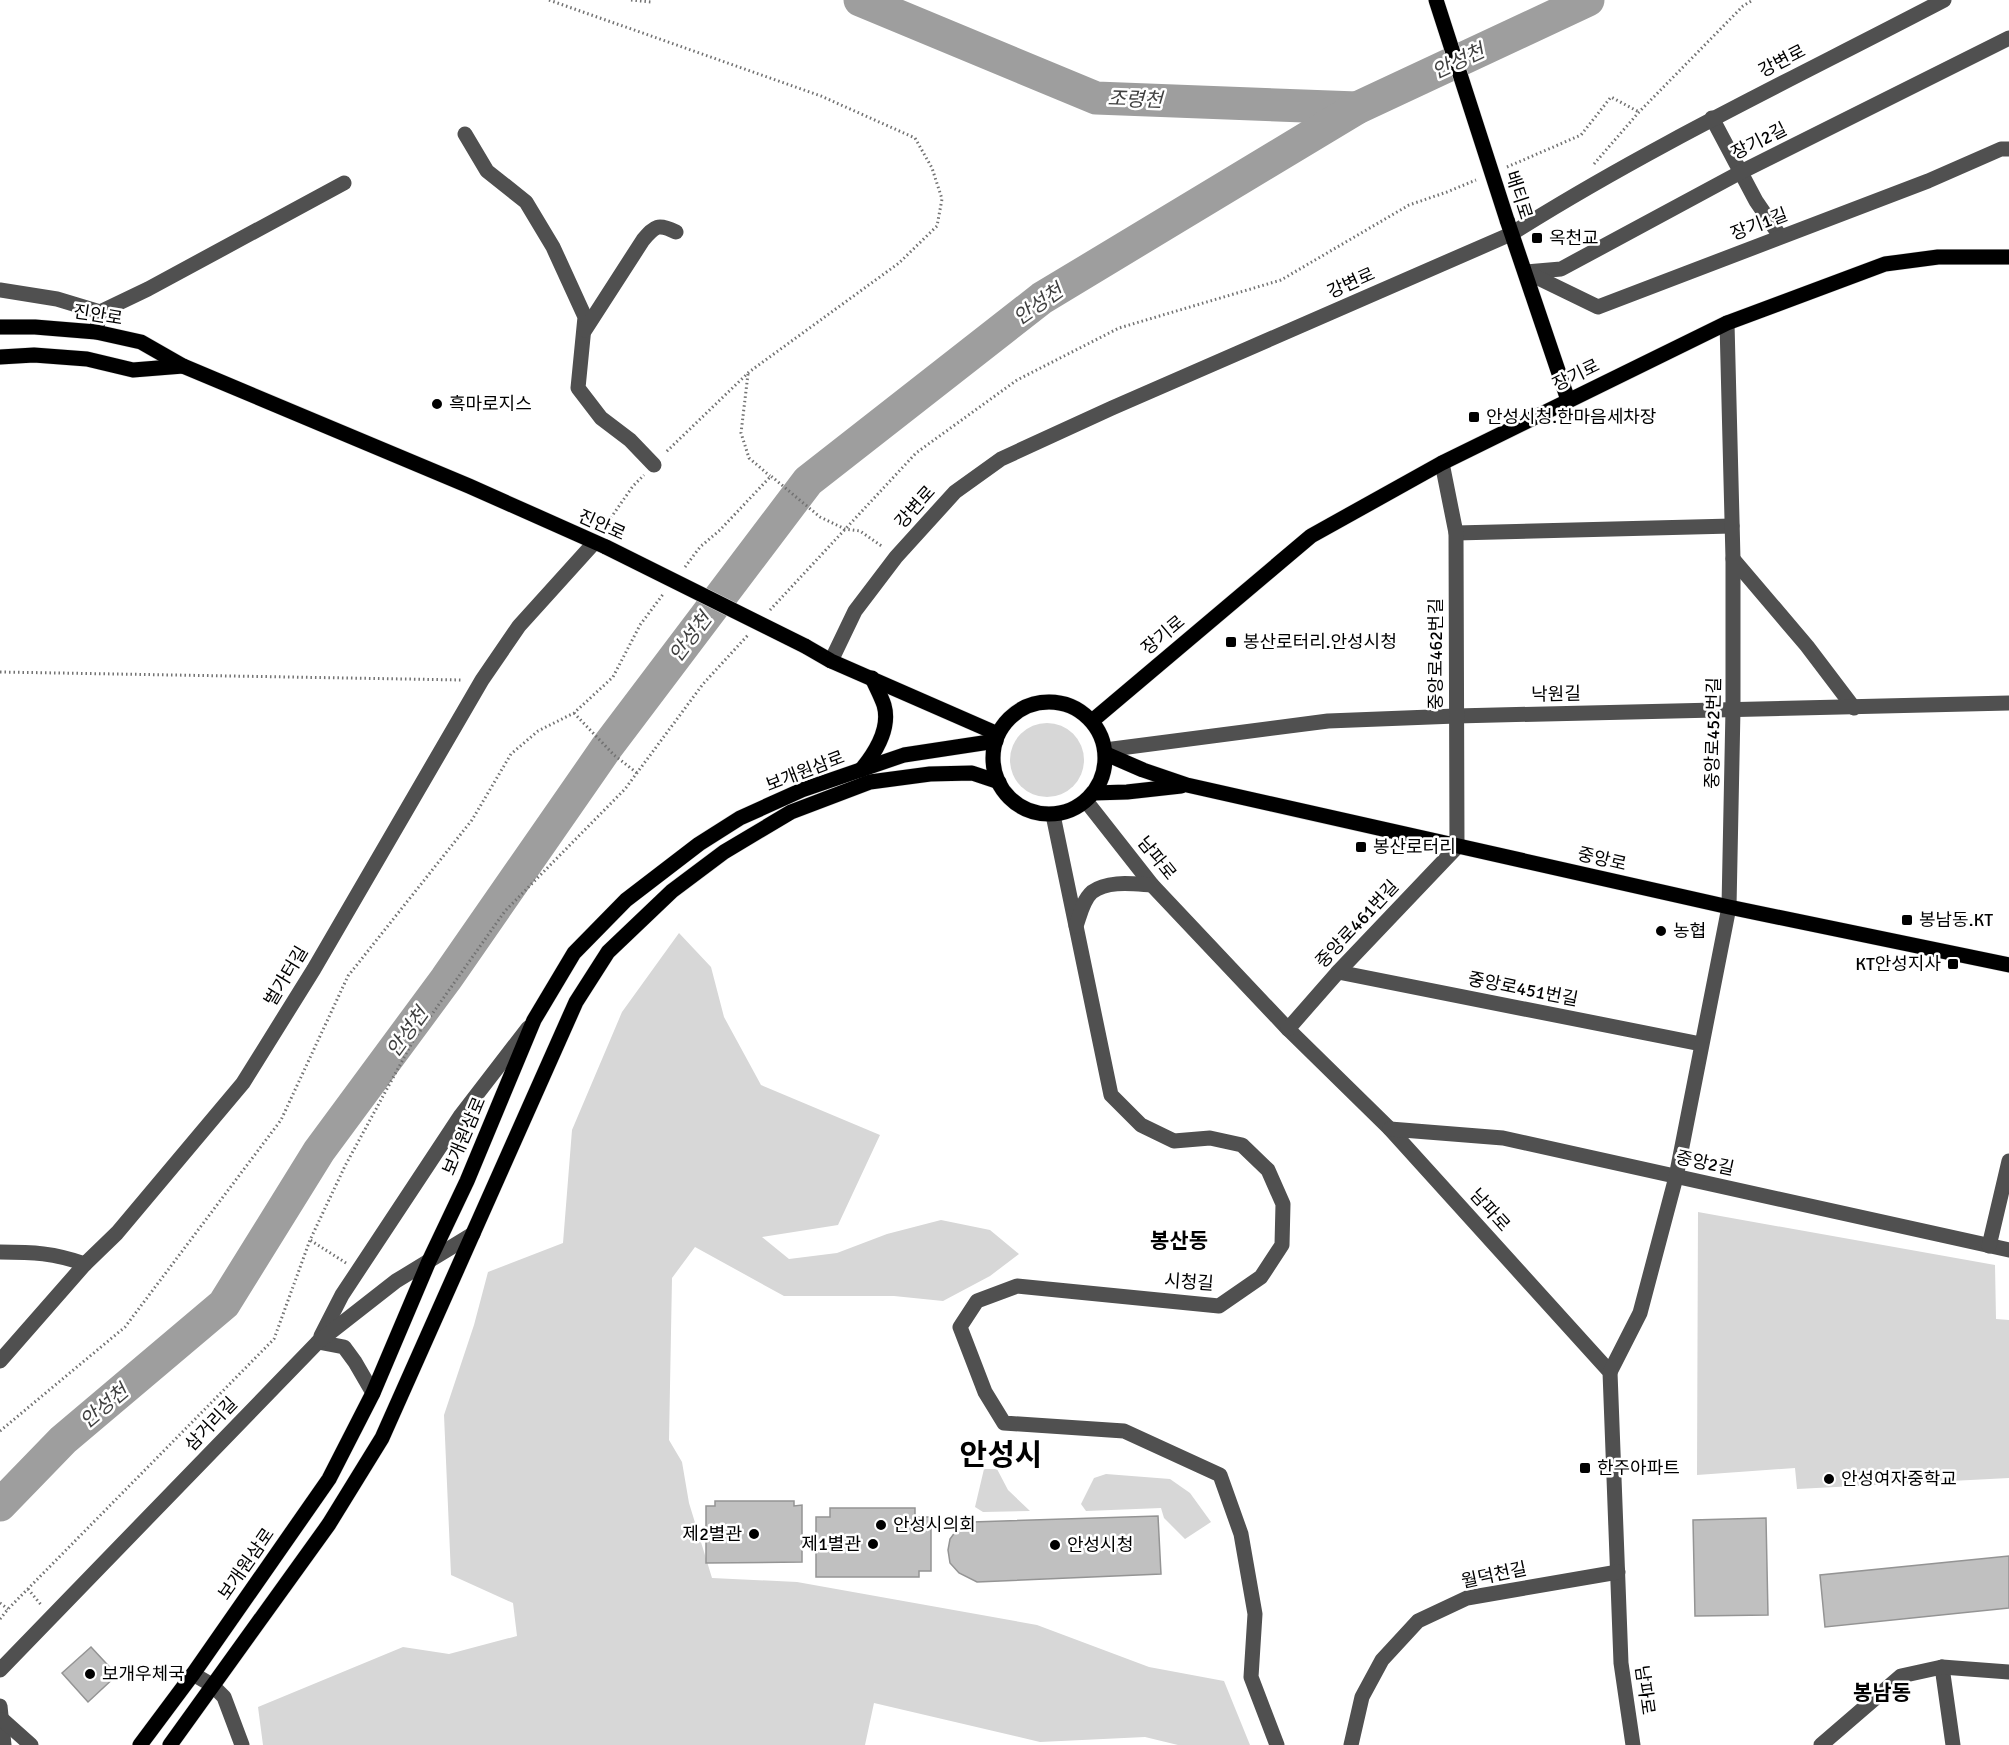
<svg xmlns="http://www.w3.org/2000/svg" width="2009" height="1745" viewBox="0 0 2009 1745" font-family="Signika,'Noto Sans KR',sans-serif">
<rect width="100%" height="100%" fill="#fff"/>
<g fill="#d7d7d7">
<circle cx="1047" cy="760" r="37"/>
<polygon points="679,933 711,967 724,1017 761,1085 880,1135 838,1225 762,1237 789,1259 837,1253 887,1234 941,1220 990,1230 1019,1254 990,1276 943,1301 894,1296 784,1296 695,1247 672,1278 669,1440 682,1462 689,1503 712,1578 797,1582 1037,1625 1149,1667 1224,1681 1250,1745 1178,1745 1145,1737 1040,1742 874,1703 865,1745 263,1745 258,1707 403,1647 449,1654 517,1636 513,1603 451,1575 444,1415 474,1325 488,1272 563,1243 572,1130 622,1012"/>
<polygon points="1698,1212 1995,1265 1996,1319 2009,1320 2009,1478 1797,1489 1795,1468 1697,1475"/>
<polygon points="984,1469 997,1469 1008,1490 1030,1511 983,1512 975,1507"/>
<polygon points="1106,1474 1170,1479 1190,1493 1211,1522 1185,1539 1164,1518 1161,1508 1086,1511 1081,1504 1094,1478"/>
</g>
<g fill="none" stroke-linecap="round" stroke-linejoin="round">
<g stroke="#9e9e9e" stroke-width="33">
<polyline points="860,0 1096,98 1357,108"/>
<polyline points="0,1505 63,1440 224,1304 319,1151 446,979 607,747 808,481 1042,298 1357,108 1588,0"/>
</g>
</g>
<g fill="#c0c0c0" stroke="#949494" stroke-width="1.5">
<polygon points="715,1501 794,1501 794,1506 802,1505 802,1562 706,1563 706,1506 715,1506"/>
<polygon points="830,1508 915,1508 915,1517 931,1517 931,1571 919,1571 919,1577 816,1577 816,1517 830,1517"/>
<polygon points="1158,1516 1161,1574 977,1582 959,1573 950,1563 948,1550 950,1539 958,1528 972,1522"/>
<polygon points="1766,1518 1768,1615 1695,1616 1693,1520"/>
<polygon points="2009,1556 2009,1608 1825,1627 1820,1575"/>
<polygon points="91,1647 117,1675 88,1702 62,1673"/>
</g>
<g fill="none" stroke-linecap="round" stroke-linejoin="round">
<g stroke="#dbdbdb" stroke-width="16">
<g id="major">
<polyline points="1507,220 1568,400"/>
<polyline points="0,327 35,327 96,332 141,342 183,366 469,486 606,547"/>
<polyline points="0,357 34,355 87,359 133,370 183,366"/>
<polyline points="805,646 831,661 998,734"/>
<circle cx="1049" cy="758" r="56"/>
<polyline points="1092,721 1311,536 1442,463 1727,323 1885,264 1938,257 2009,257"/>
<polyline points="1106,754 1143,770 1187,785 1729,907 2009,965"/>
<path d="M861,770C875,753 891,729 884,705C881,696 876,687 872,678"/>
<polyline points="1093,793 1127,792 1181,786"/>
<polyline points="140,1745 193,1674 329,1479 373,1393 429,1261 467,1181 534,1020 574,953 626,900 699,844 740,818 802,790 904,755 996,741"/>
<polyline points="170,1745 329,1524 382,1438 576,1002 608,952 672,891 724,852 791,812 870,782 930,774 972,773 999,782"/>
</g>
</g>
<g stroke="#727272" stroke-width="3" stroke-dasharray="1.5 3" stroke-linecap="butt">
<polyline points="549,0 821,96 915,138 932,168 942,199 937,226 899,263 749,372 665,453"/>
<polyline points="631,0 651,2 652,0"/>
<polyline points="1594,164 1639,112 1743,6 1753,0"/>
<polyline points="1507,167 1581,135 1611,97 1639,112"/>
<polyline points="748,374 741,433 749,458 770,476"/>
<polyline points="603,529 633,486 644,475"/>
<polyline points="685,567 700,547 720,530 771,476 820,517 845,529 860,531 883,547"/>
<polyline points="770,610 916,453 1017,380 1119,328 1281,280 1409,205 1447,192 1476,180"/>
<polyline points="0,672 462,680"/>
<polyline points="574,713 614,755 637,773"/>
<polyline points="346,1263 310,1240 345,1166 413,1041 505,911 625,789 703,684 748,635"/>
<polyline points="0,1431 125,1327 281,1120 348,976 472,820 511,754 538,731 574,713 613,677 640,625 664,593"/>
<polyline points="28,1589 42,1606"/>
<polyline points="0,1603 8,1609"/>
<polyline points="0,1619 8,1609 274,1339 310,1240"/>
</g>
<g stroke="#505050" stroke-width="15">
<polyline points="1712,118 1756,201 1780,236"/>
<polyline points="465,134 487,171 526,202 553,247 585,317 578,388 601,418 630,440 654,465"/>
<polyline points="1526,272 1561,269 1741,172 2009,38"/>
<polyline points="1528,273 1598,307 1928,181 2001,149 2009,149"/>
<polyline points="0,290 57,299 100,312 96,332"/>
<polyline points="100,312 148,289 344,183"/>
<path d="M585,330L643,240C655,226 658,223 676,232"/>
<polyline points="1456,533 1732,526"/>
<polyline points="1733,559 1807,646 1854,708"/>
<path d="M831,661L855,611L896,557L955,492L1001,459L1112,408L1511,234C1650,146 1799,76 1944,0"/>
<polyline points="1105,750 1328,721 1456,716 2009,703"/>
<polyline points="1086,801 1152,885 1288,1029 1390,1129 1610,1372 1621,1663 1633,1745"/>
<polyline points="1053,815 1111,1095 1141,1125 1174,1141 1210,1138 1242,1145 1268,1170 1283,1204 1282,1245 1261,1277 1219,1306 1017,1286 977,1301 960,1327 985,1392 1004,1423 1124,1431 1220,1475 1241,1534 1255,1614 1251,1677 1277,1745"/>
<path d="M1076,926C1080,915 1083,900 1092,892C1108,880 1134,884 1152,885"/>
<polyline points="1338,972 1701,1044"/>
<polyline points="1288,1029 1338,972 1457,847 1456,533 1442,463"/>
<polyline points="1390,1129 1503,1138 2009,1250"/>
<polyline points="1989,1246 2009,1161"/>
<path d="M0,1252C33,1252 54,1253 85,1264L117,1233L243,1083L314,969L482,680L519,626L594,543"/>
<polyline points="321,1336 342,1295 461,1115 528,1028"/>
<polyline points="318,1342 344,1347 355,1362 373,1393"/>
<polyline points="0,1361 85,1264"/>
<polyline points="1610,1372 1640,1313 1676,1177 1729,907 1733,709 1733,559 1727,323"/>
<polyline points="1942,1667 1953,1745"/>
<polyline points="0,1670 318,1342 396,1281 473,1234"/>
<polyline points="193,1674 212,1685 224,1697 242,1745"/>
<polyline points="0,1706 4,1745"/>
<polyline points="3,1720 31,1745"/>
<polyline points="1351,1745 1362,1697 1382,1660 1418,1621 1467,1598 1618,1572"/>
<polyline points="1821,1745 1901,1676 1942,1667 2009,1672"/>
</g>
<use href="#major" stroke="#000" stroke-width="15"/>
<g stroke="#dbdbdb" stroke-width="16" stroke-linecap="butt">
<g id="major-bridge">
<polyline points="1436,0 1507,220"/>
<polyline points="606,547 805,646"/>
</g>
</g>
<use href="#major-bridge" stroke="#000" stroke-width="15"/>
</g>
<g fill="#000" stroke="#fff" stroke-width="2">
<rect x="1531" y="232" width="12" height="12" rx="3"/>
<circle cx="437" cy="404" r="6"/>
<rect x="1468" y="411" width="12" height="12" rx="3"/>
<rect x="1225" y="636" width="12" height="12" rx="3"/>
<rect x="1355" y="841" width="12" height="12" rx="3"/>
<rect x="1901" y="914" width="12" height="12" rx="3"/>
<circle cx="1661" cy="931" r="6"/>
<rect x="1947" y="958" width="12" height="12" rx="3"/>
<rect x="1579" y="1462" width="12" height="12" rx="3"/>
<circle cx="1829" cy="1479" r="6"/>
<circle cx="881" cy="1525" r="6"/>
<circle cx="754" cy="1534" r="6"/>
<circle cx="873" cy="1544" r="6"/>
<circle cx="1055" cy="1545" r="6"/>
<circle cx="90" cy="1674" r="6"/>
</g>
<g text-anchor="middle" stroke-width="5" stroke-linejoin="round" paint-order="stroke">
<g font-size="18" fill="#000" stroke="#fff">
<text transform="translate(1782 61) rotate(-27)" y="6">강변로</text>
<text transform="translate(1759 141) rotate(-27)" y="6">장기2길</text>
<text transform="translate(1519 195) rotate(72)" y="6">배티로</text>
<text transform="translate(1759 224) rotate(-21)" y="6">장기1길</text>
<text transform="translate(1351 283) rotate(-24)" y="6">강변로</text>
<text transform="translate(98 315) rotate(9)" y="6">진안로</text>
<text transform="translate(1576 375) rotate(-26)" y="6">장기로</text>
<text transform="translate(915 507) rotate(-48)" y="6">강변로</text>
<text transform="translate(602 525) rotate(24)" y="6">진안로</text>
<text transform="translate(1163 635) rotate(-40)" y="6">장기로</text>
<text transform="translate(1436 654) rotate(-90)" y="6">중앙로462번길</text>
<text transform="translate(1556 694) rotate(-1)" y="6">낙원길</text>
<text transform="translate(1713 733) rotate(-89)" y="6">중앙로452번길</text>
<text transform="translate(805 771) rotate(-21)" y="6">보개원삼로</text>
<text transform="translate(1157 858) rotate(51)" y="6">남파로</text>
<text transform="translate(1602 859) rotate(13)" y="6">중앙로</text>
<text transform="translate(1357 924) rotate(-47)" y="6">중앙로461번길</text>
<text transform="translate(286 976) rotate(-59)" y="6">벌가터길</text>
<text transform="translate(1523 989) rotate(11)" y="6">중앙로451번길</text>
<text transform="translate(464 1136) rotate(-67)" y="6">보개원삼로</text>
<text transform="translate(1705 1163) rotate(12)" y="6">중앙2길</text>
<text transform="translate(1490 1210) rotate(48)" y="6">남파로</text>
<text transform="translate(1189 1282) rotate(4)" y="6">시청길</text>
<text transform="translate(211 1424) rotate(-46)" y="6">삼거리길</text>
<text transform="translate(246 1564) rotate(-55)" y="6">보개원삼로</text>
<text transform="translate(1494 1575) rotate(-12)" y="6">월덕천길</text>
<text transform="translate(1645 1690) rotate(82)" y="6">남파로</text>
</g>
<g font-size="18" fill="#000" stroke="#fff" text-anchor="start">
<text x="1549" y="244">옥천교</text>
<text x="449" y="410">흑마로지스</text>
<text x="1486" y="423">안성시청.한마음세차장</text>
<text x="1243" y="648">봉산로터리.안성시청</text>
<text x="1373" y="853">봉산로터리</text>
<text x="1919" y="926">봉남동.KT</text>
<text x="1673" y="937">농협</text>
<text x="1941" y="970" text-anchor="end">KT안성지사</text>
<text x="1597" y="1474">한주아파트</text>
<text x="1841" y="1485">안성여자중학교</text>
<text x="893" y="1531">안성시의회</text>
<text x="742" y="1540" text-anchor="end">제2별관</text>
<text x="861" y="1550" text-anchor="end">제1별관</text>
<text x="1067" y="1551">안성시청</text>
<text x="102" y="1680">보개우체국</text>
</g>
<g font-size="20" font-style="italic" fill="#3f3f3f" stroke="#fff">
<text transform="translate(1458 61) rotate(-25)" y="7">안성천</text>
<text transform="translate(1135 99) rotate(2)" y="7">조령천</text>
<text transform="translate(1038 304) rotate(-35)" y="7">안성천</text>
<text transform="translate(690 637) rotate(-53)" y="7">안성천</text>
<text transform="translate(407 1032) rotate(-54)" y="7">안성천</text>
<text transform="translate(104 1406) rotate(-40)" y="7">안성천</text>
</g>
<g font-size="21" font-weight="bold" fill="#000" stroke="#fff">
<text x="1179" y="1248">봉산동</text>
<text x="1882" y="1700">봉남동</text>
</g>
<g font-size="30" font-weight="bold" fill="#000" stroke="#fff">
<text x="1001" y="1465">안성시</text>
</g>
</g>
</svg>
